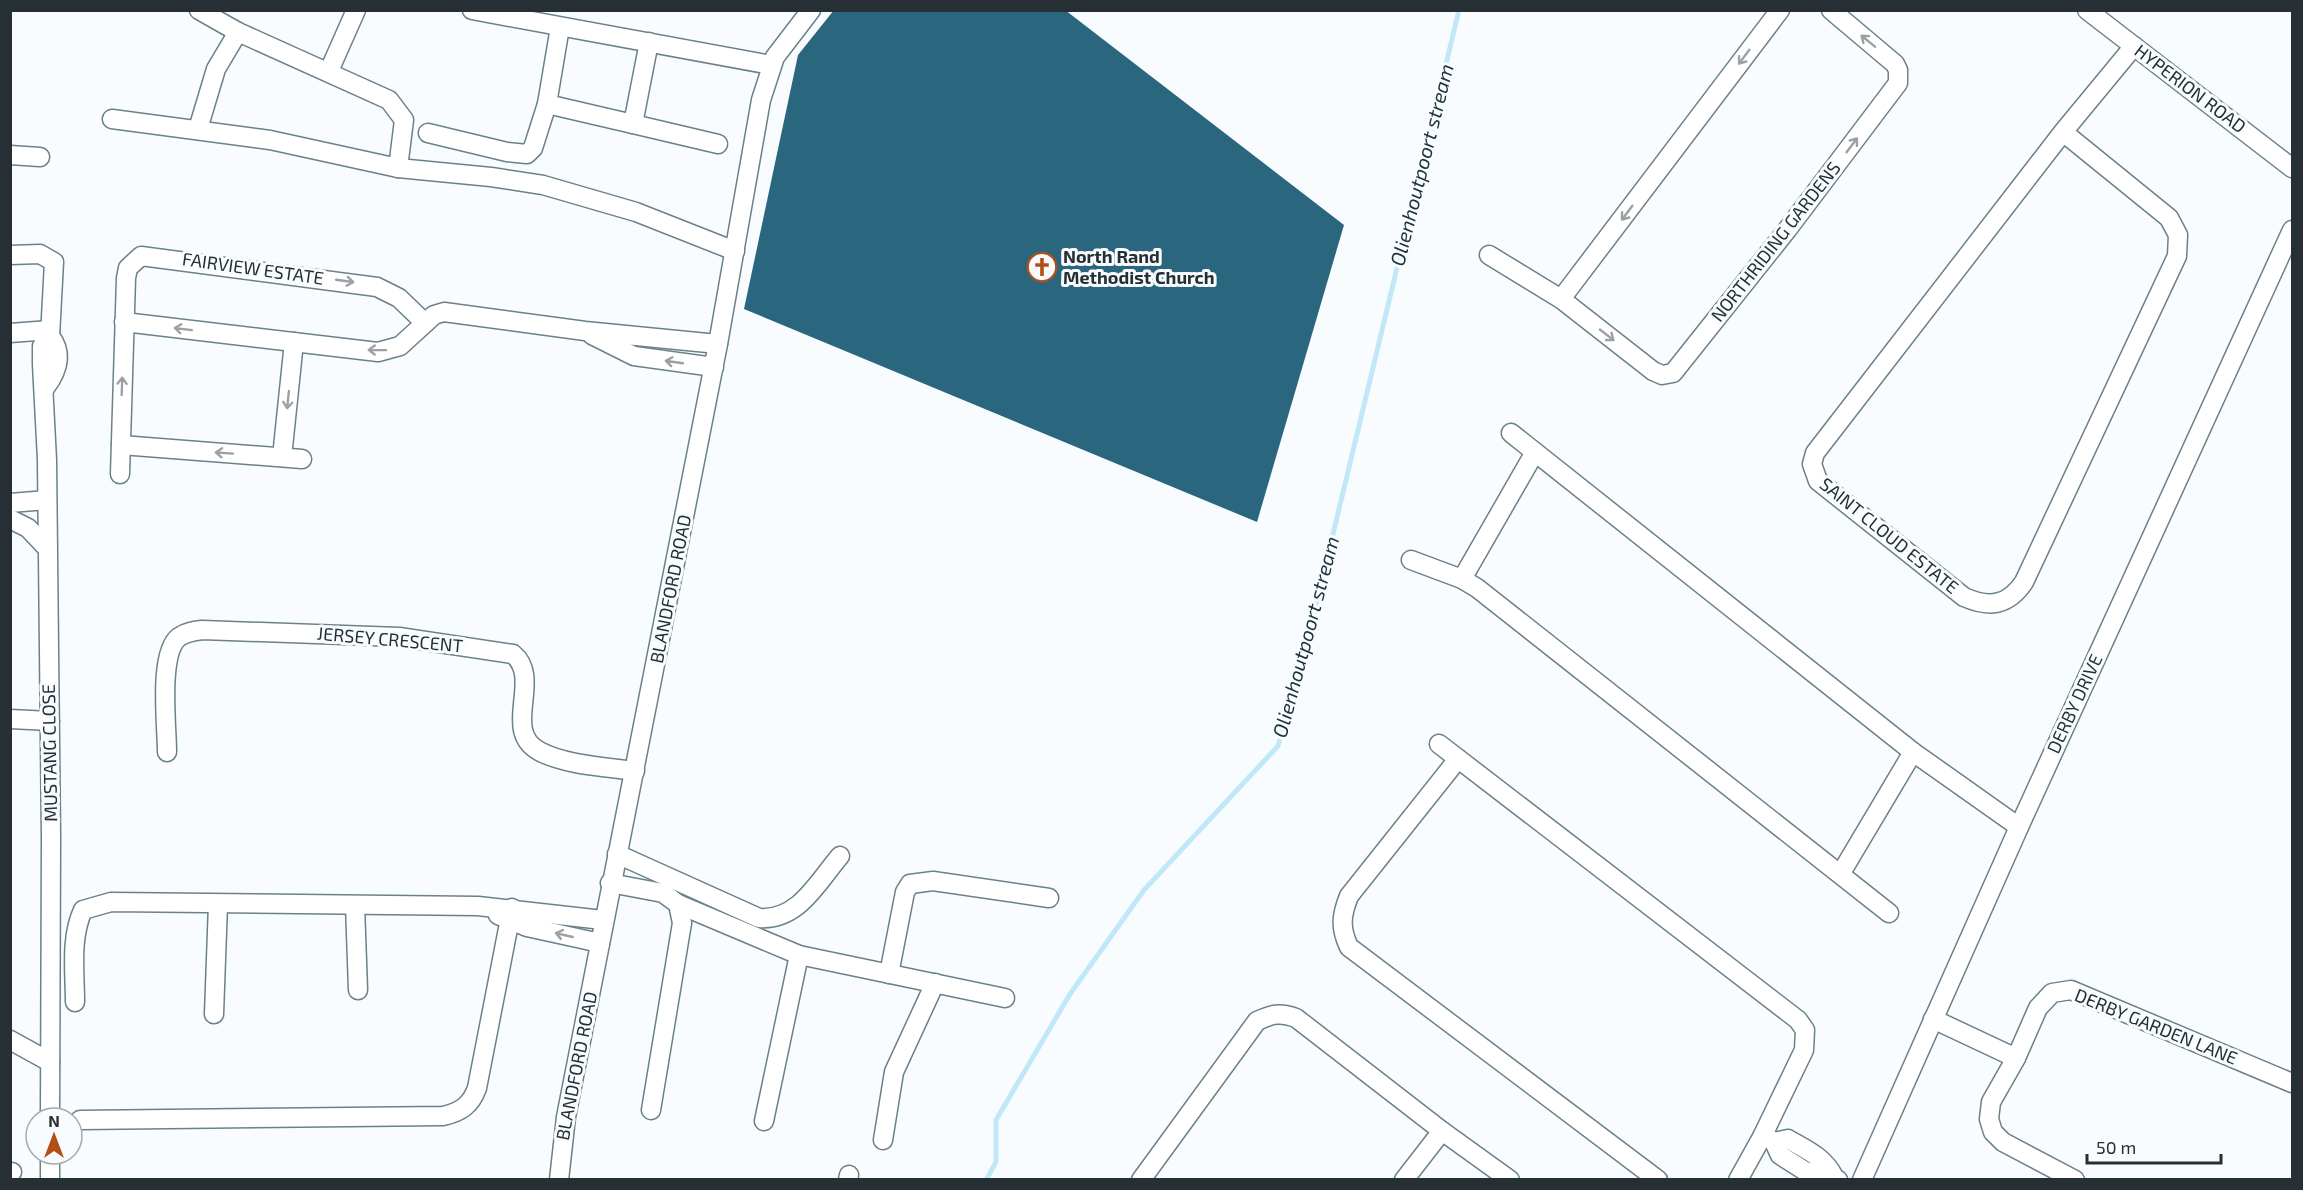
<svg xmlns="http://www.w3.org/2000/svg" width="2303" height="1190" viewBox="0 0 2303 1190" font-family="'Exo 2',sans-serif">
<rect width="100%" height="100%" fill="#f8fcff"/>
<g fill="none" stroke-linecap="round" stroke-linejoin="round">
<polyline stroke="#c0e8f9" stroke-width="5" points="986,1180 996,1162 996,1120 1070,994 1144,890 1278,746 1314,613 1459,10"/>
</g>
<polygon fill="#2a677e" points="834,10 1065,10 1344,225 1257,522 744,309 798,55"/>
<g fill="none" stroke-linecap="round" stroke-linejoin="round">
<g stroke="#6a818a" stroke-width="21">
<g id="minor">
<polyline points="199,10 238,32 389,100 404,120 398,168"/>
<polyline points="472,10 771,65"/>
<polyline points="2087,10 2292,168"/>
<polyline points="560,27 547,104 633,124"/>
<polyline points="649,42 633,124 718,144"/>
<polyline points="329,71 356,10"/>
<polyline points="112,119 270,140 398,168 491,177 543,185 636,212 735,251"/>
<polyline points="198,129 216,69 238,32"/>
<path d="M2063,132L2169,218L2178,235L2177,256L2024,582C2008,606 1989,608 1964,597L1818,481L1812,464L1815,453L2063,132L2134,46"/>
<polyline points="428,133 507,152 527,154 533,148 547,104"/>
<polyline points="10,155 40,157"/>
<polyline points="10,255 40,254 54,262 50,336 42,346 42,364 47,460 51,838 50,1118"/>
<polyline points="1489,255 1561,299 1653,371 1662,375 1673,373 1787,230 1898,83 1898,70 1895,64 1831,10"/>
<polyline points="1561,299 1780,10"/>
<polyline points="124,322 378,352 400,346 434,315 444,312 585,331 718,344"/>
<polyline points="10,333 50,330"/>
<polyline points="592,335 634,356 714,367"/>
<path d="M45,388C58,371 64,354 50,336"/>
<polyline points="1511,433 1913,752 2019,827"/>
<polyline points="121,445 302,459"/>
<polyline points="282,457 294,342"/>
<polyline points="120,474 126,278 128,268 141,256 377,287 399,298 425,323"/>
<polyline points="10,503 47,500"/>
<polyline points="10,519 28,528 46,547"/>
<polyline points="1411,560 1462,579 1477,588 1889,913"/>
<polyline points="1462,579 1535,452"/>
<polyline points="10,719 50,721"/>
<polyline points="1439,744 1798,1020 1805,1030 1804,1050 1763,1135 1738,1180"/>
<path d="M167,752C167,726 158,653 179,637C186,632 194,631 202,630L399,637L513,654C543,679 501,730 539,751C564,765 607,767 635,771"/>
<path d="M1458,759L1349,896C1341,916 1340,928 1349,947L1658,1180"/>
<path d="M617,854L759,918C798,921 817,883 840,856"/>
<polyline points="1841,873 1913,752"/>
<polyline points="610,883 663,893 678,904 682,923 651,1110"/>
<polyline points="678,904 799,955 764,1121"/>
<polyline points="355,905 358,990"/>
<polyline points="498,915 527,927 600,943"/>
<polyline points="799,955 1005,998"/>
<polyline points="889,974 905,892 910,884 933,881 1049,898"/>
<path d="M75,1002C75,972 70,938 83,910L111,902L478,906L603,920"/>
<polyline points="214,1014 218,904"/>
<polyline points="1933,1019 2016,1058"/>
<polyline points="10,1040 50,1062"/>
<path d="M80,1120L443,1116C461,1112 471,1105 477,1088L512,908"/>
<polyline points="1763,1135 1774,1142 1780,1155 1805,1171 1838,1180"/>
<polyline points="883,1140 894,1072 935,983"/>
<path d="M1774,1142L1788,1139C1807,1150 1824,1157 1834,1177"/>
<polyline points="10,1172 12,1172"/>
<polyline points="50,1180 50,1154"/>
<polyline points="559,1180 566,1117 718,344 761,100 775,57 811,10"/>
<polyline points="848,1180 849,1175"/>
<path d="M1141,1180L1257,1021C1272,1014 1280,1012 1296,1018L1442,1131L1510,1180"/>
<polyline points="1404,1180 1442,1131"/>
<polyline points="1862,1180 2019,827 2292,230"/>
<polyline points="2075,1180 2003,1142 1993,1132 1989,1119 1991,1102 2016,1058 2038,1008 2052,993 2071,990 2292,1083"/>
</g>
</g>
<use href="#minor" stroke="#fff" stroke-width="18"/>
</g>
<defs><path id="oneway-shaft" d="M-6 0H5M1.5-3L5.5 0L1.5 3" fill="none" stroke-width="1.6" stroke-linecap="round" stroke-linejoin="round" transform="scale(1.5)"/></defs>
<g stroke="#9da1a3">
<use href="#oneway-shaft" transform="translate(1868 41) rotate(-141)"/>
<use href="#oneway-shaft" transform="translate(1744 57) rotate(127)"/>
<use href="#oneway-shaft" transform="translate(1852 145) rotate(-53)"/>
<use href="#oneway-shaft" transform="translate(1627 213) rotate(127)"/>
<use href="#oneway-shaft" transform="translate(345 281) rotate(8)"/>
<use href="#oneway-shaft" transform="translate(183 329) rotate(-173)"/>
<use href="#oneway-shaft" transform="translate(1607 335) rotate(38)"/>
<use href="#oneway-shaft" transform="translate(377 350) rotate(-179)"/>
<use href="#oneway-shaft" transform="translate(674 362) rotate(-172)"/>
<use href="#oneway-shaft" transform="translate(122 386) rotate(-88)"/>
<use href="#oneway-shaft" transform="translate(288 400) rotate(96)"/>
<use href="#oneway-shaft" transform="translate(224 453) rotate(-176)"/>
<use href="#oneway-shaft" transform="translate(564 935) rotate(-167)"/>
</g>
<defs>
<g id="church-ring" transform="scale(1.5)"><circle r="9.5" fill="#f8fcff" stroke="#b24f15" stroke-width="1.5"/><path d="M-1.2-6h2.4v3.5h3.3v2.4h-3.3V6h-2.4V-.1h-3.3v-2.4h3.3Z" fill="#b24f15"/></g>
</defs>
<g fill-rule="evenodd">
<use href="#church-ring" x="1042" y="267"/>
</g>
<g text-anchor="middle" stroke-width="6" stroke-linejoin="round" paint-order="stroke">
<g font-size="18" fill="#262f33" stroke="#f8fcff">
<text transform="translate(2190 89) rotate(37)" y="6">HYPERION ROAD</text>
<text transform="translate(1776 242) rotate(-52)" y="6">NORTHRIDING GARDENS</text>
<text transform="translate(253 269) rotate(8)" y="6">FAIRVIEW ESTATE</text>
<text transform="translate(1889 536) rotate(39)" y="6">SAINT CLOUD ESTATE</text>
<text transform="translate(671 589) rotate(-79)" y="6">BLANDFORD ROAD</text>
<text transform="translate(390 640) rotate(5)" y="6">JERSEY CRESCENT</text>
<text transform="translate(2075 704) rotate(-65)" y="6">DERBY DRIVE</text>
<text transform="translate(50 753) rotate(-91)" y="6">MUSTANG CLOSE</text>
<text transform="translate(2156 1027) rotate(22)" y="6">DERBY GARDEN LANE</text>
<text transform="translate(577 1066) rotate(-79)" y="6">BLANDFORD ROAD</text>
</g>
<g font-size="18" font-weight="bold" fill="#262f33" stroke="#f8fcff" text-anchor="start">
<text x="1063" y="263">North Rand<tspan x="1063" dy="21">Methodist Church</tspan></text>
</g>
<g font-size="20" font-style="italic" fill="#1d3139" stroke="#f8fcff">
<text transform="translate(1422 165) rotate(-76)" y="7">Olienhoutpoort stream</text>
<text transform="translate(1306 637) rotate(-75)" y="7">Olienhoutpoort stream</text>
</g>
</g>
<rect width="2303" height="1190" fill="none" stroke="#262f33" stroke-width="24"/>
<g transform="translate(54 1136)"><circle r="28" fill="#f8fcff" stroke="#a4aaad" stroke-width="1.5"/>
<path d="M0-4.5L10 22L0 15L-10 22Z" fill="#b24f15"/>
<text y="-9" font-size="16" font-weight="bold" text-anchor="middle" fill="#262f33">N</text>
</g>
<path d="M2087 1154v9h134v-9" fill="none" stroke="#262f33" stroke-width="3"/>
<text x="2096" y="1154" font-size="18" fill="#262f33" stroke="#f8fcff" stroke-width="4.5" paint-order="stroke">50 m</text>
</svg>
